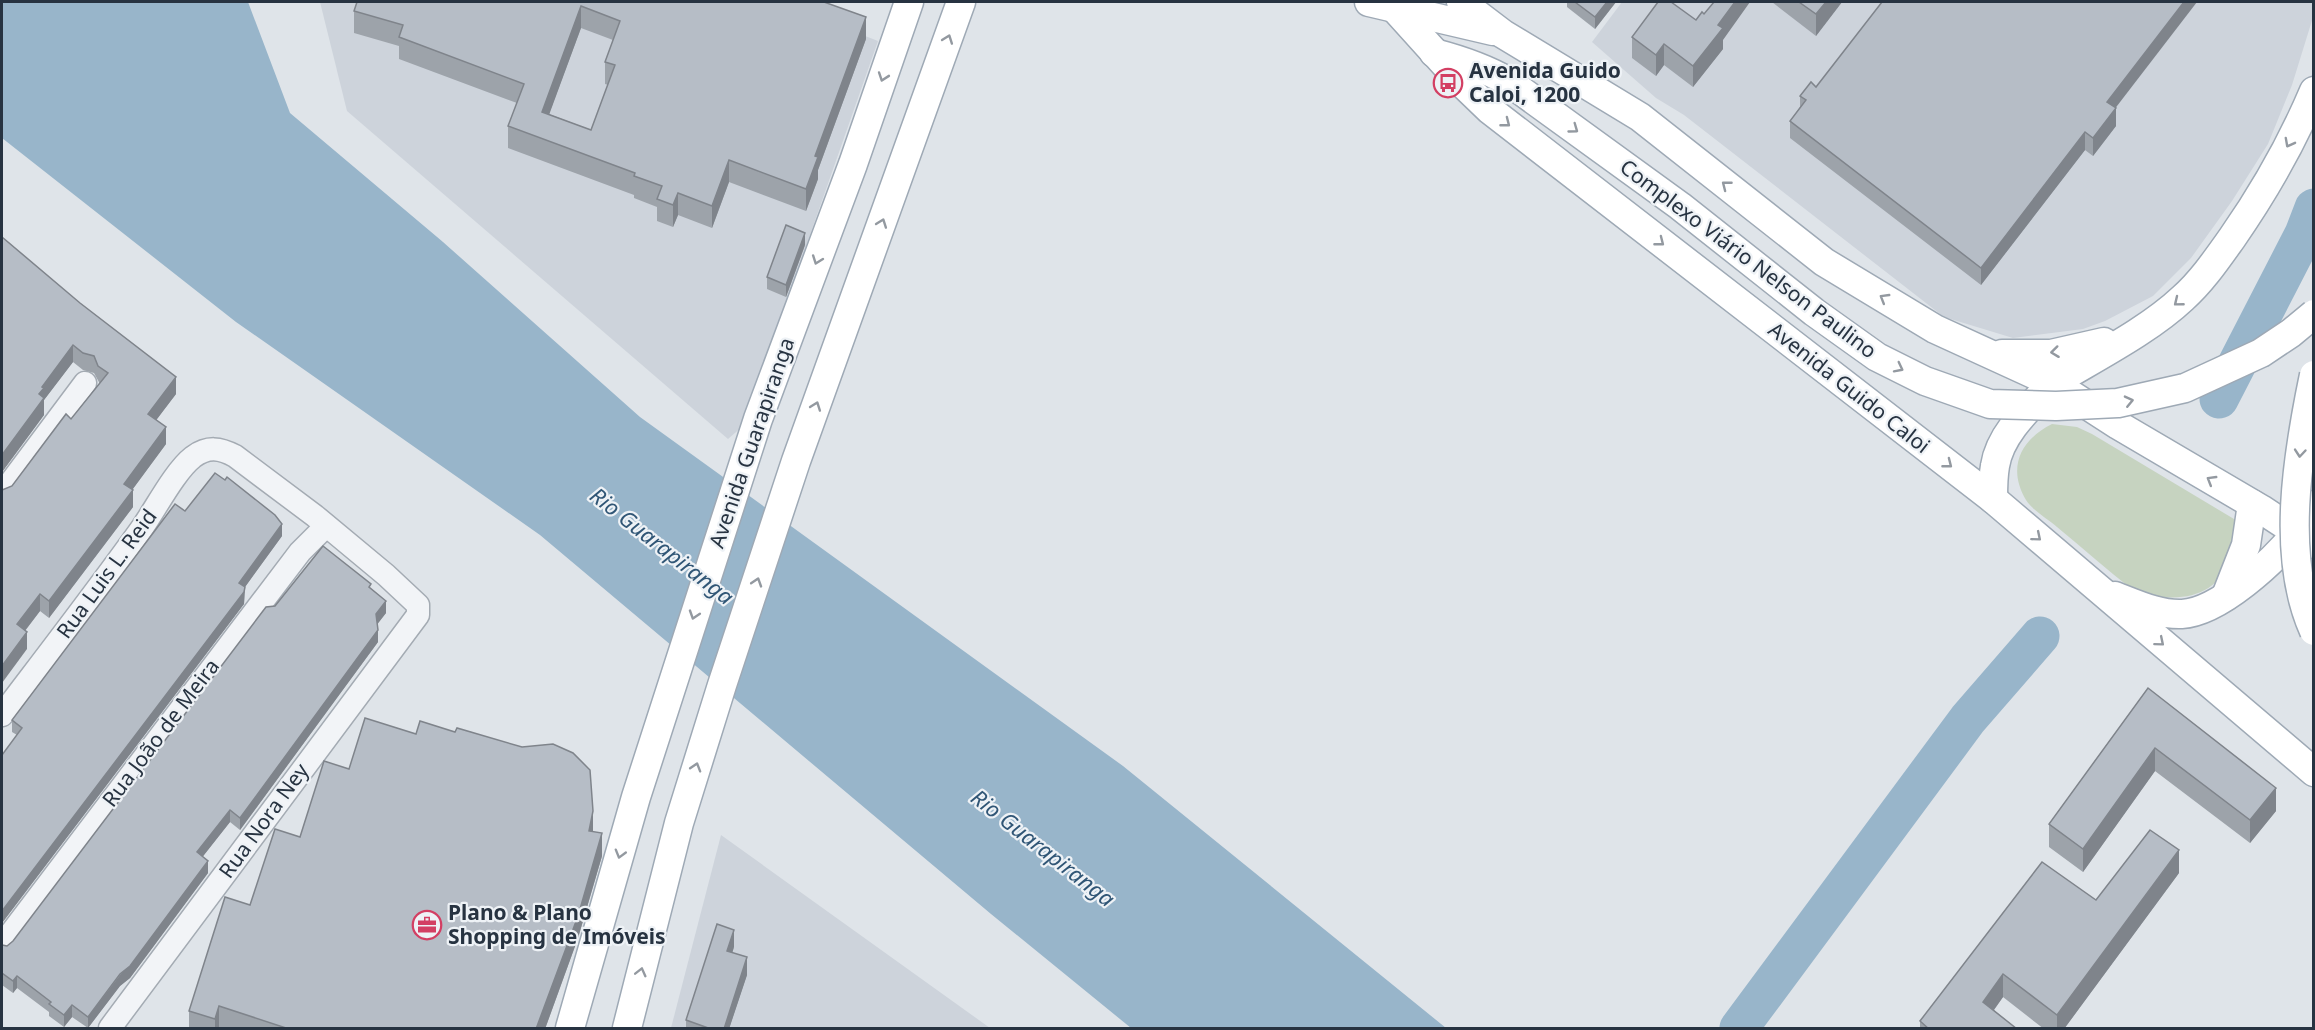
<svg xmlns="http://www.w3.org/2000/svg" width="2315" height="1030" viewBox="0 0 2315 1030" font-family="'Noto Sans',sans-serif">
<rect width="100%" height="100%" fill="#dfe4e9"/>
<g fill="#cdd3db">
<polygon points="320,2 778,2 878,41 743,426 728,439 347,111"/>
<polygon points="1622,2 2313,2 2314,14 2292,85 2268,144 2232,201 2191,258 2153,296 2105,321 2083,329 2013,338 1944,317 1684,115 1656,98 1592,42"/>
<polygon points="721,835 990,1028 671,1028"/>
</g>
<path fill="#c6d3c0" d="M2052,424L2077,427L2092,434L2234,519C2237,533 2234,542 2231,556C2218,601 2172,604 2133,590C2107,570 2083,548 2057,527C2048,519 2032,510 2026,500C2007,468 2020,440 2052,424Z"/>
<polygon fill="#98b5ca" points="2,2 248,2 290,113 443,242 640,417 1123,766 1446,1028 1131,1028 991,914 540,535 236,322 2,138"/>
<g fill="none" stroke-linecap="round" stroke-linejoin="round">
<g stroke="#98b5ca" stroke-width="39">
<polyline points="2219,399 2304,234 2314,208"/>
<polyline points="1739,1028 1968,719 2040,636"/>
</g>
<g stroke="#a4abb3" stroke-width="25">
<g id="minor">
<polyline points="2,494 85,383"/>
<path d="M2,715C49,653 97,591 142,528C156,508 175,471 193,457C208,446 220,448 235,456L315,516L386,575L418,605V615L110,1028"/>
<polyline points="2,945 300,552 326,526"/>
</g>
</g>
<g stroke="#9ea9b5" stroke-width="31">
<g id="major">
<polyline points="1369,2 1493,31"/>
<polyline points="1389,2 1463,84 1490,110 1993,499 2314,772"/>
<polyline points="1461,2 1503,34 1640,117 1824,262 1935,329 2053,383 2118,425 2261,509 2314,544"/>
<path d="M1434,53C1461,60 1485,68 1509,82"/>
<polyline points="2002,354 2051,354 2104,342"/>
<path d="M1993,499C1993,489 1993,477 1995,466C2000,433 2031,406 2053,383C2094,358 2148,331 2183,298C2202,281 2217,259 2232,238C2264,192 2292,143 2314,91"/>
<path d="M2115,596C2136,604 2159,615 2182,614C2219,612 2274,561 2296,533C2303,524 2308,514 2314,505"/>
<polyline points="2226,596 2246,545 2252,504"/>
<polyline points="570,1028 636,797 758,419 853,164 909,2"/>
<polyline points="627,1028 679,823 722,685 796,461 961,2"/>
</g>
</g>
<use href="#minor" stroke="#f2f4f7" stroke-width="22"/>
<use href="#major" stroke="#fff" stroke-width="28"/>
<g stroke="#9ea9b5" stroke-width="31" stroke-linecap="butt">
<g id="major-bridge">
<polyline points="1509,82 1680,206 1814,312 1877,357 1925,381 1990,404 2056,406 2118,403 2185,388 2261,353 2291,333 2314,314"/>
<path d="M2314,375C2298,452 2280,556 2314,631"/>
</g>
</g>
<use href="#major-bridge" stroke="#fff" stroke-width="28"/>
</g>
<g fill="#9da3aa" fill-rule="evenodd">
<path d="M824,2L866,39L818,170V179L806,211L729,182L712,228L678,215L673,227L657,221V207L634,198V195L508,148V126L517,103L399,59V46L354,33V11ZM581,28L613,40L605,62V84L608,85L591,130L549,114Z"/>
<polygon points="1567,2 1616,2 1595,29 1567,7"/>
<polygon points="1772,2 1842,2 1816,36"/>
<polygon points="1704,14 1723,40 1723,49 1693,87 1664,65 1656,76 1632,58 1632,37 1696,20"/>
<polygon points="1816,87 2116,108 2116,126 2093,156 2085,150 1981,285 1790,138 1790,121 1800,107 1800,96"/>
<polygon points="2,237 176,394 156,420 166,444 132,490 133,507 49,618 40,611 25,631 27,649 12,486 71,419 100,384 94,373 83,370 73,362 44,400 44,415 2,472"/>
<polygon points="805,245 786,297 767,289 767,277"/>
<polygon points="185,511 282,536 245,587 244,604 2,923 2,755 17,735 12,732 12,720"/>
<polygon points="371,590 386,613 377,624 378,642 240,830 230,822 202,857 208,873 130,978 120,986 88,1028 72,1017 64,1027 49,1016 49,1012 17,988 13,993 2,985 2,945 7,946 13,941"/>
<polygon points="2148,688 2276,811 2250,843 2155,771 2083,872 2049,847 2049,824"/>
<polygon points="455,732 593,832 602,856 578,938 545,1029 189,1029 189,1011 250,905 300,837 349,769 416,734"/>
<polygon points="2179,873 2064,1029 2044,1029 2003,997 1994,1010 2017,1029 1920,1029 1920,1021 2096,900"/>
<polygon points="734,947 732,953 747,975 729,1029 686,1029 686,1020"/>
</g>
<g fill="#7f848b">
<polygon points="1607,2 1616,2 1595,29 1595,17"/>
<polygon points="1735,2 1750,2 1723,40 1723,49 1693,87 1693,66 1718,25"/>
<polygon points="1826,2 1842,2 1816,36 1816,14"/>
<polygon points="2184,2 2197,2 2107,119 2107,102"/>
<polygon points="581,6 581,28 542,134 542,112"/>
<polygon points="866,17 866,39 818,170 818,179 806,211 806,189 815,156"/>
<polygon points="1664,44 1664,65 1656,76 1656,55"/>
<polygon points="2116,108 2116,126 2093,156 2093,138"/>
<polygon points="2085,132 2085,150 1981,285 1981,268"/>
<polygon points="729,160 729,182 712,228 712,206"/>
<polygon points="678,193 678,215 673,227 673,205"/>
<polygon points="805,233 805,245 786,297 786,285"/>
<polygon points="73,345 73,362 44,400 44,415 2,472 2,455 39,394 42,387"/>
<polygon points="176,377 176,394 148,431 148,414"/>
<polygon points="166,427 166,444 124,501 124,484"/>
<polygon points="133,490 133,507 49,618 49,601"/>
<polygon points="282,524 282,536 245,587 244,604 2,923 2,911"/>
<polygon points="40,594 40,611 17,641 17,624"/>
<polygon points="386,601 386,613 376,626 376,614"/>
<polygon points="378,630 378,642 240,830 240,818"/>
<polygon points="27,632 27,649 2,683 2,666"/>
<polygon points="2155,748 2155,771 2083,872 2083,849"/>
<polygon points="2276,788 2276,811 2250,843 2250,820"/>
<polygon points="230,810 230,822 197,864 197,852"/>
<polygon points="593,811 593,833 589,831"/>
<polygon points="602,833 602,856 578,938 545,1029 536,1029"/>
<polygon points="2179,850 2179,873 2064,1029 2057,1029 2057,1015"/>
<polygon points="208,861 208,873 130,978 120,986 88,1028 88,1017"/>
<polygon points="734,930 734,947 727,969 727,951"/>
<polygon points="747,957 747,975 729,1029 724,1029"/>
<polygon points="2003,974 2003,997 1983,1025 1983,1002"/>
<polygon points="17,976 17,988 13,993 13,981"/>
<polygon points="72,1005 72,1017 64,1027 64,1015"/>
<polygon points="219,1006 219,1029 215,1029 215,1019"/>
</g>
<g fill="#b6bdc6" stroke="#7f848b" stroke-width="1.5" fill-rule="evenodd">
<path d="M357,2H824L866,17L815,156L818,157L806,189L729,160L712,206L678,193L673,205L657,199L662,186L634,176L635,173L508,126L524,84L399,37L403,25L354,11ZM581,6L620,21L605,62L615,65L591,130L542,112Z"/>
<polygon points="1575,2 1607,2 1595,17"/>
<polygon points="1658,2 1671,2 1696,20 1702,12 1704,14 1714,2 1735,2 1718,25 1723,28 1693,66 1664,44 1656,55 1632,37"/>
<polygon points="1799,2 1826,2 1816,14"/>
<polygon points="1882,2 2184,2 2107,102 2116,108 2093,138 2085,132 1981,268 1790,121 1806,100 1800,96 1811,82 1816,87"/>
<polygon points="786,225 805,233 786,285 767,277"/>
<polygon points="2,237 80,303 176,377 148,414 166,427 124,484 133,490 49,601 40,594 17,624 27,632 2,666 2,490 12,486 66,414 71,419 108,373 98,366 94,356 83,353 73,345 42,387 44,388 39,394 44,398 2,455"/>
<polygon points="215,473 225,480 227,477 275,515 282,524 239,583 245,587 244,592 2,911 2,755 22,728 12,720 175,504 185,511"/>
<polygon points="323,546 371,584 369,587 386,601 376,614 378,630 240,818 230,810 197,852 208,861 130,966 120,974 88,1017 72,1005 64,1015 49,1004 51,1002 17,976 13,981 2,973 2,945 7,946 13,941 266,607 275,606"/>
<polygon points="2148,688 2276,788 2250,820 2155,748 2083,849 2049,824"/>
<polygon points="365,718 416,734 420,721 455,732 457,728 522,747 553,744 573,753 590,770 593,811 589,831 602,833 578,916 536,1029 289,1029 219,1006 215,1019 189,1011 225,897 250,905 275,829 300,837 324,761 349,769"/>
<polygon points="2150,830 2179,850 2057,1015 2003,974 1983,1002 2017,1029 1929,1029 1920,1021 2042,862 2096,900"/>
<polygon points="717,924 734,930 727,951 747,957 724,1029 711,1029 686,1020"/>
</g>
<defs><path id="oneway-chevron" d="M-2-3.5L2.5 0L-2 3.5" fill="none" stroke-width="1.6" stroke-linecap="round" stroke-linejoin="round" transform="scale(1.5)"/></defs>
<g stroke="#9399a0">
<use href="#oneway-chevron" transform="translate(948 39) rotate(-70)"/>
<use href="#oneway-chevron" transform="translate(883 77) rotate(109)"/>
<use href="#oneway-chevron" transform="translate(1506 123) rotate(38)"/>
<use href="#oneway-chevron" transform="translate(1574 129) rotate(36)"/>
<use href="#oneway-chevron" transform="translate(2289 143) rotate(118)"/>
<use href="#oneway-chevron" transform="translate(1726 185) rotate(-142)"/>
<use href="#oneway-chevron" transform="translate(882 223) rotate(-70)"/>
<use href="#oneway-chevron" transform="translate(1660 242) rotate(38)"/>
<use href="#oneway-chevron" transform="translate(817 260) rotate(110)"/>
<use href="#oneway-chevron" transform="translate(1884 298) rotate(-149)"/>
<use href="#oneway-chevron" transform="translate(2178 302) rotate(141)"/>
<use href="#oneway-chevron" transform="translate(2055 352) rotate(173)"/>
<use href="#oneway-chevron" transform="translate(1899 368) rotate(27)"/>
<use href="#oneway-chevron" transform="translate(2129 401) rotate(-13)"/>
<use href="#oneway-chevron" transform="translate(816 406) rotate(-70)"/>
<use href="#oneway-chevron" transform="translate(2300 453) rotate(95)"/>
<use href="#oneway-chevron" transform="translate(1948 464) rotate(38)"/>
<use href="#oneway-chevron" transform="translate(2211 480) rotate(-149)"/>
<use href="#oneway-chevron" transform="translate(2037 537) rotate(40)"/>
<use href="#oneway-chevron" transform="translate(757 582) rotate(-72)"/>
<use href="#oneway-chevron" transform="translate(694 615) rotate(108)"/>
<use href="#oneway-chevron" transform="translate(2160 642) rotate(40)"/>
<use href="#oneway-chevron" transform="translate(696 767) rotate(-73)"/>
<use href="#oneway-chevron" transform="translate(620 854) rotate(106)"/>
<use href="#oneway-chevron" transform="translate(641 972) rotate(-76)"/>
</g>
<defs>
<g id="bus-ring" transform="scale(1.5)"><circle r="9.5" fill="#eef2f6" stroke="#d33f63" stroke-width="1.5"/><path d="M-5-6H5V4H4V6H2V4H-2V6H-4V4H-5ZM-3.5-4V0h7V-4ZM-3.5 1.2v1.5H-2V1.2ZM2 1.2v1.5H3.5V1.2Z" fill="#d33f63"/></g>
<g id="office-ring" transform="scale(1.5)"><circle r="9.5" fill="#eef2f6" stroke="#d33f63" stroke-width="1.5"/><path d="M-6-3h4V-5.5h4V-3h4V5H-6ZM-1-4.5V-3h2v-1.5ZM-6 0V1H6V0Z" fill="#d33f63"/></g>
</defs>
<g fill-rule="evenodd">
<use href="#bus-ring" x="1448" y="83"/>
<use href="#office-ring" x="427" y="925"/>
</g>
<g text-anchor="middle" stroke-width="4.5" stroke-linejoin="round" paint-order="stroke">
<g font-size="21" font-weight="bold" fill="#273341" stroke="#eef2f6" text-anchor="start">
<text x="1469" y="78">Avenida Guido<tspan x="1469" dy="24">Caloi, 1200</tspan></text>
<text x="448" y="920">Plano &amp; Plano<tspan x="448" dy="24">Shopping de Imóveis</tspan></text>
</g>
<g font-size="21" fill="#273341" stroke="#eef2f6">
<text transform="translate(1748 259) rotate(37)" y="7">Complexo Viário Nelson Paulino</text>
<text transform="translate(1849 388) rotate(38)" y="7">Avenida Guido Caloi</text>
<text transform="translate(752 443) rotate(-71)" y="7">Avenida Guarapiranga</text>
<text transform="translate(107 574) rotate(-54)" y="7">Rua Luis L. Reid</text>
<text transform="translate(161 733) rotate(-53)" y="7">Rua João de Meira</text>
<text transform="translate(264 821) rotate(-54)" y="7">Rua Nora Ney</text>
</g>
<g font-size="22" font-style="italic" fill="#305676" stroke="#eef2f6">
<text transform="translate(662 546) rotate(38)" y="8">Rio Guarapiranga</text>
<text transform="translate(1043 848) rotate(38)" y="8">Rio Guarapiranga</text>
</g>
</g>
<rect width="2315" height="1030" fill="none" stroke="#273341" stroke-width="6"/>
</svg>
